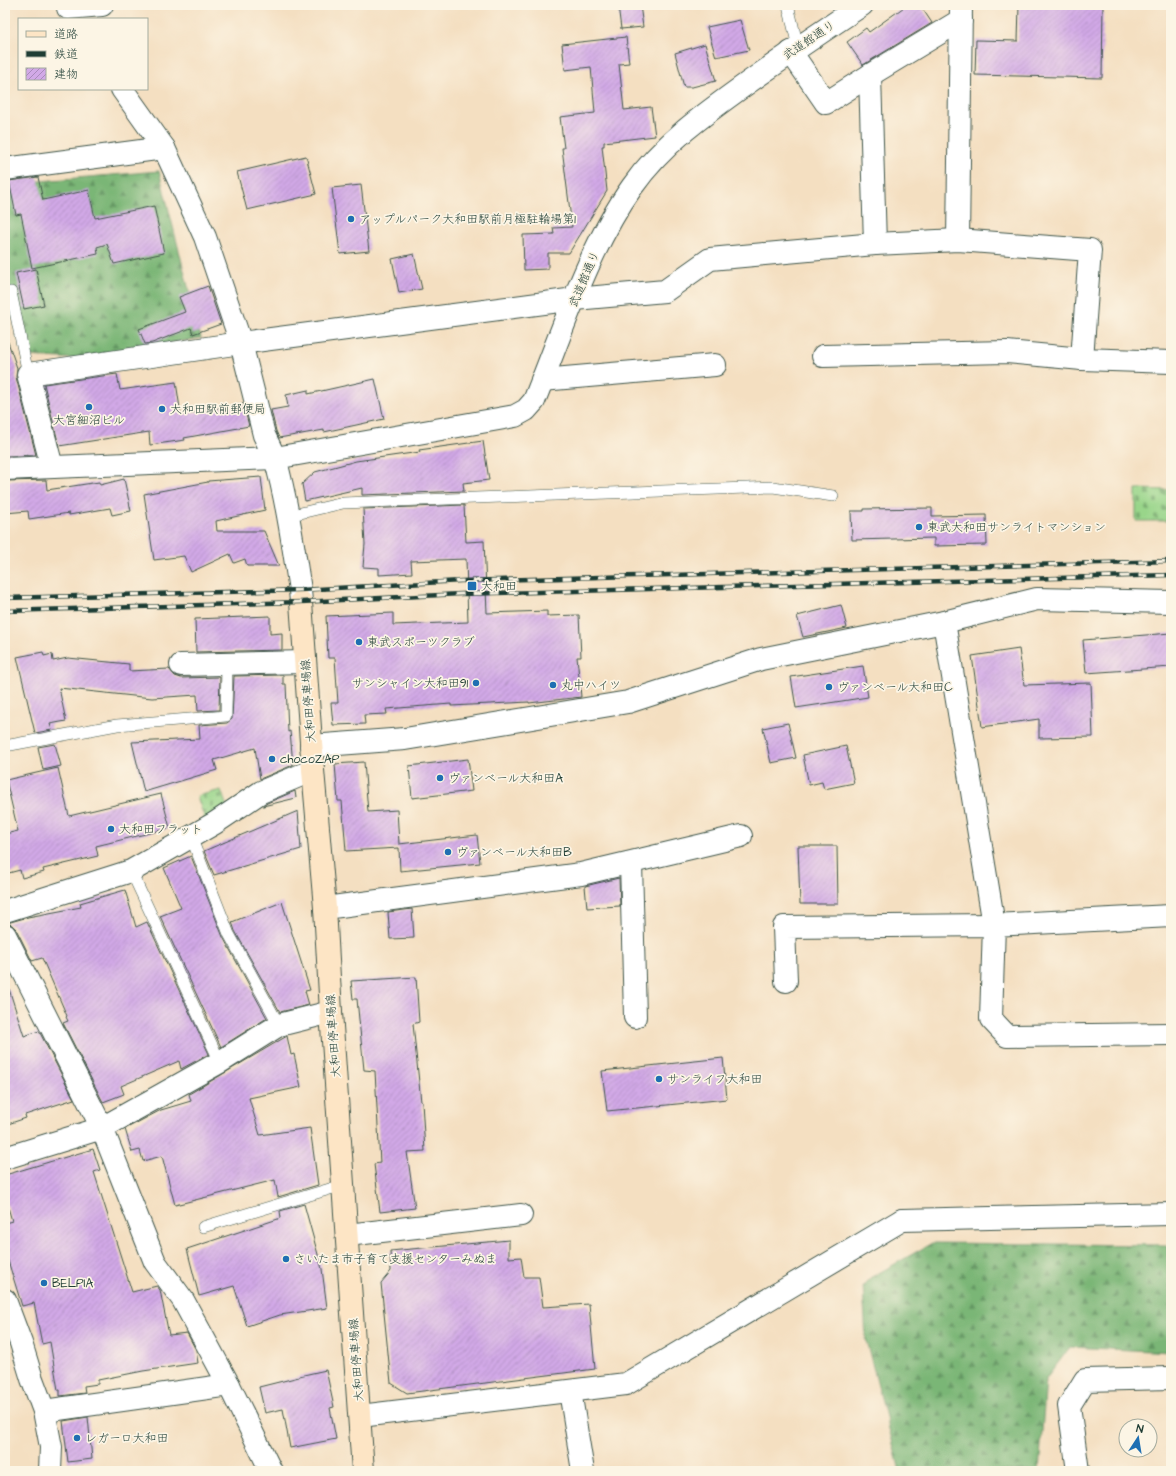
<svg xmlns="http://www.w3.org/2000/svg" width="1176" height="1476" viewBox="0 0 1176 1476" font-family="'Architects Daughter','Klee One',sans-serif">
<defs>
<pattern id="forest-firs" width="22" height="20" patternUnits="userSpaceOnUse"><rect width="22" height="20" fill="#7ab676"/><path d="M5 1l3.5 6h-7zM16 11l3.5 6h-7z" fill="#639562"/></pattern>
<pattern id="cemetery-stones" width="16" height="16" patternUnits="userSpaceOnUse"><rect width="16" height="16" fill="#99d58a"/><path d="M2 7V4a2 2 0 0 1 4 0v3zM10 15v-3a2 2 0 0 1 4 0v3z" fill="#7cae72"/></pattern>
<pattern id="building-hatch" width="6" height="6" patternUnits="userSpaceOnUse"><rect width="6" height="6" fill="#d2a9e7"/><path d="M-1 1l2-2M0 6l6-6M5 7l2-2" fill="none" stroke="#aa8bbc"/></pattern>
</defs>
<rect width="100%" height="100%" fill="#fcf5e5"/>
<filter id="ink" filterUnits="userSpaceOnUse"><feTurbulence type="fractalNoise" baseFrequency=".025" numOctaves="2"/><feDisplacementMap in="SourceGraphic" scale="8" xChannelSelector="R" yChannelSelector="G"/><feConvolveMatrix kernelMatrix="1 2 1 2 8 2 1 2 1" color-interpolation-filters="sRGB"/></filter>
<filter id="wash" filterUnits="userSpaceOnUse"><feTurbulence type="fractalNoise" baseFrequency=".012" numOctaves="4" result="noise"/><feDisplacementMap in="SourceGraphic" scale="16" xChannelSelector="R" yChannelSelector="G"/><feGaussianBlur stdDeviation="0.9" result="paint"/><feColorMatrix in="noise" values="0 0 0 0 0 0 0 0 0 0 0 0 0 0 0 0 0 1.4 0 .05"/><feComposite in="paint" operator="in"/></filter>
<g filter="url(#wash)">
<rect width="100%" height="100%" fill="#f4dfc1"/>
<g fill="url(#forest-firs)" stroke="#4c7a55">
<polygon points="159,171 201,338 78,359 27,356 5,291 5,184"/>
<polygon points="932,1243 1167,1245 1171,1279 1171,1352 1070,1347 1046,1379 1039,1471 900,1471 866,1340 863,1285 870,1278"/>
</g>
<g fill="url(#cemetery-stones)" stroke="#5c895f">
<polygon points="1136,489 1171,490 1171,521 1136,521"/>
<polygon points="221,790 228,810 206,823 197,796"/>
</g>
<g id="blocks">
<g fill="url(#building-hatch)">
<polygon points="618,5 640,5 643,27 621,29"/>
<polygon points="907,5 920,5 932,23 863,65 847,42 866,28 869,32"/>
<polygon points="1019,5 1103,5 1102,78 975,75 976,40 1018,41"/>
<polygon points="740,20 749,50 716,57 707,27"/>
<polygon points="626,37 629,63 619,64 624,110 651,107 655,136 604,142 604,146 602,146 607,191 569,253 548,253 548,269 524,270 523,235 554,234 553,228 572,227 562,148 564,148 560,117 595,113 591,67 565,70 562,44"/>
<polygon points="705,44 716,81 692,87 684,87 675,53"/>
<polygon points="306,156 316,194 247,210 237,172"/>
<polygon points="38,177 43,200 89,190 95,218 154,206 164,253 114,264 107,244 97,247 98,254 32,268 21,214 16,215 9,181"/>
<polygon points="361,185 369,251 340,254 332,188"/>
<polygon points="414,254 422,289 399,293 392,259"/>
<polygon points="36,269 44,305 24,309 16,273"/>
<polygon points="208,286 221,324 193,334 191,328 152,343 145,344 139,329 185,312 179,297"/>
<polygon points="5,342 8,342 17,368 16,377 36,455 5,456"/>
<polygon points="117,374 120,390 176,382 181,415 243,403 249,426 184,438 185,440 150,445 149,432 59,446 44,384"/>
<polygon points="375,379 384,419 324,432 324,430 279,438 276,431 271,410 288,407 286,395 308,390 308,394"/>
<polygon points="483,441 489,480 463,483 464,491 362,495 362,488 305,501 302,484 315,472 356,461 420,452 419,450"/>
<polygon points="261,477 265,510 216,521 217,531 264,531 279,566 247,566 245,559 234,563 230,554 191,572 184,556 154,560 144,494 208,482 208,481"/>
<polygon points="124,479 131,511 112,515 110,508 69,515 69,513 29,519 28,511 5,513 5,481 46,480 47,490 99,482 100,485"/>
<polygon points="464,505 466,542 484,541 487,613 547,611 547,616 579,615 581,657 577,657 581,697 529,703 529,702 451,706 451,704 386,709 387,714 364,715 365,724 333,725 331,703 338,703 335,658 328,658 326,616 393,613 393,625 468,622 466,559 411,561 412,573 379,575 379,568 363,567 365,544 363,509"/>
<polygon points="932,508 932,516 986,515 987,545 934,546 934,538 852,540 851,511 864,511 864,509"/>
<polygon points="841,605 847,628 803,637 797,616"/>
<polygon points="270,616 270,634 282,633 282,650 196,652 195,619"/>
<polygon points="1171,633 1171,667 1086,673 1083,640"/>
<polygon points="1019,649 1024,685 1091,683 1093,737 1039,738 1039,719 982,727 972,656"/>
<polygon points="43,652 44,656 52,654 53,661 68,658 129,664 129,671 169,669 175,676 181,678 220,677 219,710 198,711 197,695 152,698 59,688 66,721 50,724 52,730 35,733 17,657"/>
<polygon points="863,666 868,697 796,708 791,677"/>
<polygon points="283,675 283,684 286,684 288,732 290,731 293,765 260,779 255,748 214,760 217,770 144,792 132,742 200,739 199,725 227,723 232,719 234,676"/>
<polygon points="788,723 796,758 771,763 763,728"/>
<polygon points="55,744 61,766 43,770 38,747"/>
<polygon points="846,746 854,783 824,789 822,782 809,785 803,755"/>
<polygon points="468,759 472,791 412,798 409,766"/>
<polygon points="364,762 368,812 397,810 399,844 477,835 480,863 400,871 399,848 346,851 342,801 338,801 335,764"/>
<polygon points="58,768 69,816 161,794 170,828 96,846 98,856 43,869 44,872 22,878 20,870 5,874 5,834 18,831 6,780"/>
<polygon points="295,791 296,798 263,806 267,803"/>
<polygon points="298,811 301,849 214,875 204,851"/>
<polygon points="798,846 837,846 838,904 800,904"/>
<polygon points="191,856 223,937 267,1018 221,1047 160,916 181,908 164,868"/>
<polygon points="619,878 620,906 587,908 585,886"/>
<polygon points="125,890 136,927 147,922 209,1054 181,1069 179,1061 121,1086 124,1094 103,1102 63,1023 68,1021 66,1017 67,1016 42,958 32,961 16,929 12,925 7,923 28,917 81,907 80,903"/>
<polygon points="282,902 310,990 305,991 309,1005 280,1012 235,931 232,922"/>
<polygon points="412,909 414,938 390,939 388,912"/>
<polygon points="416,977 419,1022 413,1024 421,1102 422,1102 425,1151 407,1152 415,1208 380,1212 374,1164 380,1163 375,1071 364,1070 357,999 353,999 351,981"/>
<polygon points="9,989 24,1036 39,1031 74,1099 25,1115 26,1118 5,1125 5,990"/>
<polygon points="287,1036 291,1055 294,1054 301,1087 249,1098 260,1135 310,1128 318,1185 278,1197 275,1180 175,1205 162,1156 143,1161 140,1150 132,1152 125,1129 161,1110 191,1101 189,1094"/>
<polygon points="723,1058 727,1099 607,1111 602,1071"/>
<polygon points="93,1149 100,1170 94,1172 132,1292 157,1286 160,1290 169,1335 187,1333 196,1350 198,1363 143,1371 98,1380 98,1384 84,1386 85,1393 60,1396 60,1390 58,1390 50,1342 42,1344 34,1303 22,1306 5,1251 5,1223 12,1221 5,1197 5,1175"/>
<polygon points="304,1204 322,1269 327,1308 280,1315 247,1326 234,1286 199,1296 187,1249 281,1218 280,1211"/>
<polygon points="509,1240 509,1258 521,1257 524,1277 539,1277 543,1307 589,1304 595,1369 407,1393 391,1383 381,1283 391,1271 390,1251"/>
<polygon points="326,1370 334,1407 330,1408 336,1439 290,1448 283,1409 265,1413 259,1387 299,1377 299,1376"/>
<polygon points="88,1417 92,1459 68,1462 63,1421"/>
</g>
</g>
</g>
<g filter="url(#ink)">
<use href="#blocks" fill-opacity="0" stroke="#3f5549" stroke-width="1"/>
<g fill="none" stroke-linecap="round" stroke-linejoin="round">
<g stroke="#3f5549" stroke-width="12">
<g id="service">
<polyline points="788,5 798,47"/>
<polyline points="5,293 11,292 28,374"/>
<polyline points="288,516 343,503 661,491 773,487 833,496"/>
<polyline points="5,746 117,725 226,716 227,664"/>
<polyline points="191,837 229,934 279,1025"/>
<polyline points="131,871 220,1062"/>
<polyline points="203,1227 343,1185"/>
</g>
</g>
<g stroke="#3f5549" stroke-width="24">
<g id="minor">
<polyline points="68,8 102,5"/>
<polyline points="791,52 826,103 870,75 961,20"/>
<polyline points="870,75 875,244"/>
<polyline points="5,169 164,148"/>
<polyline points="958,240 961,5"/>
<polyline points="823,356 1007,352 1082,359"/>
<polyline points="542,380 715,365"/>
<polyline points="52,467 28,374 241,343 575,299 665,291 710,259 875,244 958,240 1090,250 1082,359 1171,362"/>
<polyline points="5,469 275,458 264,435 241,343 205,237 164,148 122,89"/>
<polyline points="944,622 994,925 1171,916"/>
<polyline points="181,665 305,662"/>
<polyline points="311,746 405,739 628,702 761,659 944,622 1037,599 1171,602"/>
<polyline points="631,863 635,1017"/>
<polyline points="325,908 581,874 741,836"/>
<polyline points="5,911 131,871 215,823 261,792 313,770"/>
<polyline points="5,935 102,1128 155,1262 183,1300 229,1385 271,1471"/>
<polyline points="786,981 784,927 994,925 991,1019 1007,1036 1171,1034"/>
<polyline points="5,1158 102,1128 220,1062 279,1025 331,1012"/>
<polyline points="347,1235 521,1215"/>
<polyline points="5,1300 21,1343 32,1379 44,1411 51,1447 50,1471"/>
<polyline points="570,1391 583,1471"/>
<polyline points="44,1411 229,1385"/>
<polyline points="360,1416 626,1384 902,1220"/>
<polyline points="1078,1471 1069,1406 1085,1380 1171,1378"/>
</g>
</g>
<g stroke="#3f5549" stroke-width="24">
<g id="tertiary">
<path d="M301,602L300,590C293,545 287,501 275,458L515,416L526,410L534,401C563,330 588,249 632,187C663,143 707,112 749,82C786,56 824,30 862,5"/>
<polyline points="902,1220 1171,1214"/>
</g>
</g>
<g stroke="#3f5549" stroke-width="24">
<polyline id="secondary" points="301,602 313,770 325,908 331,1012 363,1471"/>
</g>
<use href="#service" stroke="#fff" stroke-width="11"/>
<use href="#minor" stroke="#fff" stroke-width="22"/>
<use href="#tertiary" stroke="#fff" stroke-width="22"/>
<use href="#secondary" stroke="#fde5c5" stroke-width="22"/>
<g stroke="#1f3d34" stroke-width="4.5">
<g id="rail">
<polyline points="5,598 300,590 461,581 1171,561"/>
<polyline points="5,611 301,602 461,594 1171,575"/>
</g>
</g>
<use href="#rail" stroke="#fcf5e5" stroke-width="3" stroke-dasharray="9" stroke-linecap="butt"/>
</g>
</g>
<g fill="#1f6fb2" stroke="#fcf5e5" stroke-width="1.5">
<circle cx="351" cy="219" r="4"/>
<circle cx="89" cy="407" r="4"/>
<circle cx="162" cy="409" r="4"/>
<circle cx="919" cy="527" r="4"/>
<rect x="467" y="581" width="10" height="10" rx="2"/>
<circle cx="359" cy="642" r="4"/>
<circle cx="476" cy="683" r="4"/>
<circle cx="553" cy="685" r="4"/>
<circle cx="829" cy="687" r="4"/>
<circle cx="272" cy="759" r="4"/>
<circle cx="440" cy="778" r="4"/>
<circle cx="111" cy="829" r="4"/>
<circle cx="448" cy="852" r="4"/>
<circle cx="659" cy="1079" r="4"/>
<circle cx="286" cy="1259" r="4"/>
<circle cx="44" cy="1283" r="4"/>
<circle cx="77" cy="1438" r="4"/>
</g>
<g text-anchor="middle" stroke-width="3.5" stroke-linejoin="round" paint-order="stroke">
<g font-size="12" fill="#1f3d34" stroke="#fcf5e5">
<text transform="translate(809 40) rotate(-34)" y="4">武道館通り</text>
<text transform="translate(584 279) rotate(-67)" y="4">武道館通り</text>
<text transform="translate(308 701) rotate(-94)" y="4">大和田停車場線</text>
<text transform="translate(333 1036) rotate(-94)" y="4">大和田停車場線</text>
<text transform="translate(356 1360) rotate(-94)" y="4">大和田停車場線</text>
</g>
<g font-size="12" fill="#1f3d34" stroke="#fcf5e5" text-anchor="start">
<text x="359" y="223">アップルパーク大和田駅前月極駐輪場第1</text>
<text x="170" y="413">大和田駅前郵便局</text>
<text x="89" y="424" text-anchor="middle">大宮細沼ビル</text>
<text x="927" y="531">東武大和田サンライトマンション</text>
<text x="481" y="590">大和田</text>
<text x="367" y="646">東武スポーツクラブ</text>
<text x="468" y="687" text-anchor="end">サンシャイン大和田91</text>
<text x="561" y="689">丸中ハイツ</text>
<text x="837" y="691">ヴァンベール大和田C</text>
<text x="280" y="763">chocoZAP</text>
<text x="448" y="782">ヴァンベール大和田A</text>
<text x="119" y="833">大和田フラット</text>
<text x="456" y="856">ヴァンベール大和田B</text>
<text x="667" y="1083">サンライフ大和田</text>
<text x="294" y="1263">さいたま市子育て支援センターみぬま</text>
<text x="52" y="1287">BELPIA</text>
<text x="85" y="1442">レガーロ大和田</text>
</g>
</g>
<rect width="1176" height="1476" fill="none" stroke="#fcf5e5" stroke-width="20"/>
<rect x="18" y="18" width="130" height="72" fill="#fcf5e5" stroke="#a4ab9e"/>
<rect x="26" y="31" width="20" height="6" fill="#fde5c5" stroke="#a4ab9e"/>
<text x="54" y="38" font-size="12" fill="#1f3d34">道路</text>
<rect x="26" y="51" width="20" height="6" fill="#1f3d34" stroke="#a4ab9e"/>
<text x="54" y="58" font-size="12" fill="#1f3d34">鉄道</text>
<rect x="26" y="68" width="20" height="12" fill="url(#building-hatch)" stroke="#a4ab9e"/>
<text x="54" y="78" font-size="12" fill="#1f3d34">建物</text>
<g transform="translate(1138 1438) rotate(12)"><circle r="19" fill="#fcf5e5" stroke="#a4ab9e"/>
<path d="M0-3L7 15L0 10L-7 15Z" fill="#1f6fb2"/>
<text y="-6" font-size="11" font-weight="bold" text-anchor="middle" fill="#1f3d34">N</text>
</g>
</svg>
